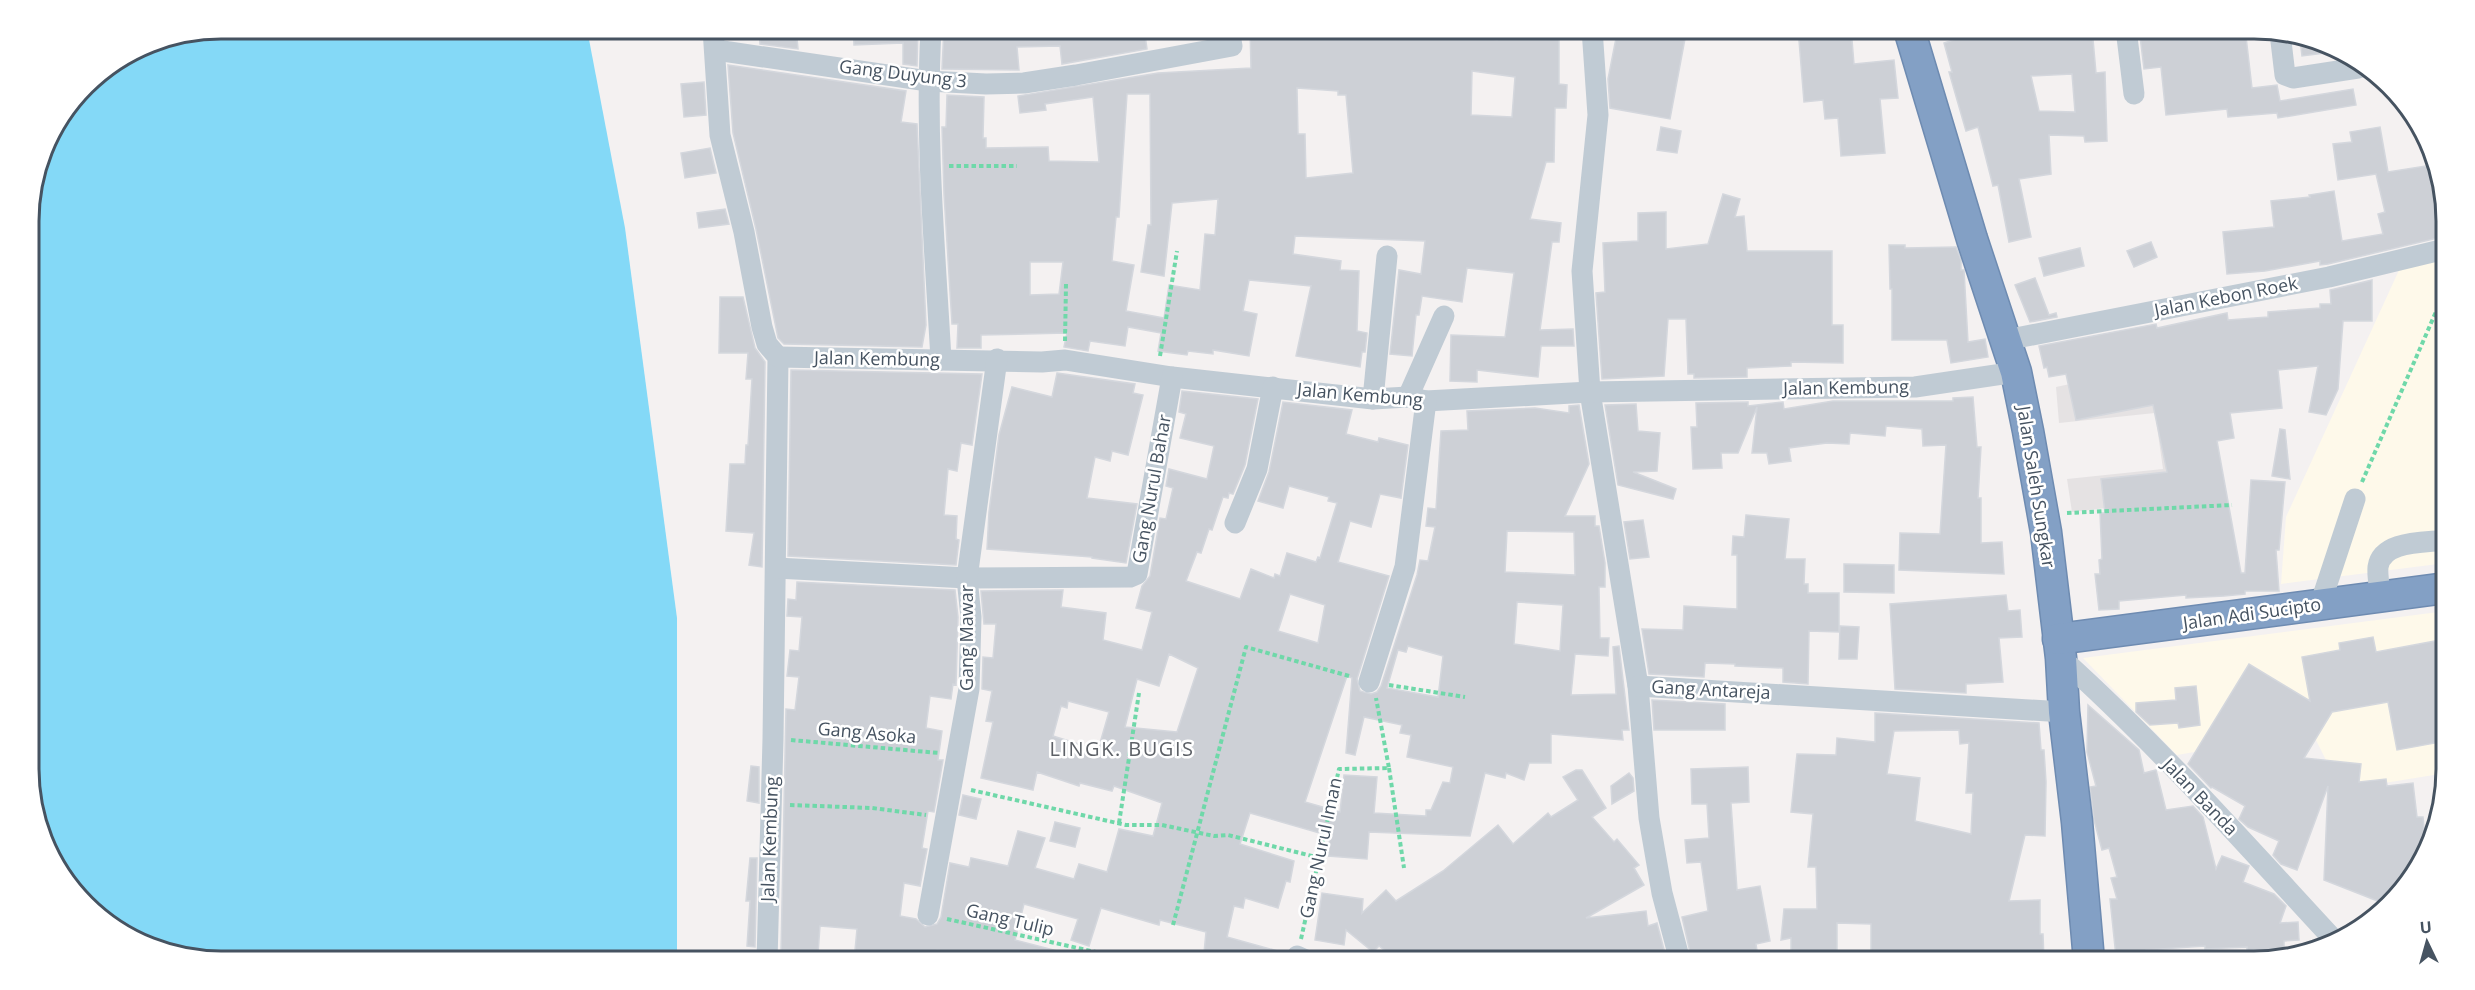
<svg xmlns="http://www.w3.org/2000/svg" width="2475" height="990" viewBox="0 0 2475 990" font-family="'Open Sans',sans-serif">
<rect width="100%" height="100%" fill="#f4f1f1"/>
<g fill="#fef9ea">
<polygon points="2445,258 2446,563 2281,584 2286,517 2400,268"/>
<polygon points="2446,611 2446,773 2341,790 2312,732 2177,755 2083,658"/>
</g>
<polygon fill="#e5e2e3" points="2192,358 2208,496 2072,512 2067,479 2163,469 2155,413 2059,423 2056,387"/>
<polygon fill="#84d9f7" points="221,29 587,29 625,228 677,618 677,961 221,961 159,951 76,896 32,806 29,208 48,136 94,77 148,43"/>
<g fill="#cdd0d6" stroke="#d4d7dd" stroke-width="1.5" fill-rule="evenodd">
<polygon points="759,28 796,28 798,49 760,44"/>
<polygon points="853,28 918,28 917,66 903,64 903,43 854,45"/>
<polygon points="944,28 1144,28 1147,49 1062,64 1060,46 1017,47 1019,70 942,69"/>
<path d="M1250,28H1385L1384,32L1460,35L1497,40L1498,28H1559V84L1567,85L1566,108H1555L1554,162H1546L1530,219L1561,223L1559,242H1552L1540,330L1573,329L1574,346H1541L1538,377L1477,370V382L1450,381L1451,335L1505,337L1514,273L1467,268L1462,302L1422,296L1419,315H1416L1412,356L1390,354L1399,270L1421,274L1425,241L1295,236L1293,254L1341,261L1340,270L1359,271L1357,331L1367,333L1365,352H1362L1360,367L1296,356L1311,286L1249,280L1243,311L1257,314L1249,356L1213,350V354L1188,351L1187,355L1158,351L1161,333L1128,327L1125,346L1090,341L1088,351L1064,347L1067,333L981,335V348H957L958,324H952L944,194L942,127H946L947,95L984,97L983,138H986V148L1048,147L1049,161L1099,162L1093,97L1045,104L1046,110L1020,113L1018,96L1158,73L1251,68ZM1472,71L1515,77L1512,117L1471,115ZM1297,88L1338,91V95H1346L1353,173L1306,178L1305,134H1298ZM1127,94H1150L1151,225H1148L1141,272L1164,276L1172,203L1218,199L1215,235L1205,234L1200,290L1169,285L1164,318L1126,311L1134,265L1112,261L1116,217H1119ZM1030,262H1063L1059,294L1030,295Z"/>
<polygon points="1618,28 1687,28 1670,119 1610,108 1608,79"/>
<polygon points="1798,28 1851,28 1854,64 1894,60 1898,98 1880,99 1885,153 1841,156 1838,118 1825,119 1823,100 1804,102"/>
<path d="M1956,28H2092L2096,73L2105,72L2107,141L2085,142L2084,136L2049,135L2051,174L2019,179L2031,237L2009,242L1998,185L1993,186L1978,127L1966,131L1949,72H1952L1944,43L1959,38ZM2072,74L2075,112L2039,111L2031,76Z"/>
<polygon points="2139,28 2245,28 2252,88 2277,85 2280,101 2353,89 2356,105 2278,118 2277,113 2228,117 2227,109 2166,115 2161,67 2144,69"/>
<polygon points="2308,38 2316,39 2340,51 2302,56 2300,39"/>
<polygon points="728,65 906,91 901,122 917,124 926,325 922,347 784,344 778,338 756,229 733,133"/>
<polygon points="704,82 706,115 684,117 681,84"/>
<polygon points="1661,127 1681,131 1677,153 1657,150"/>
<polygon points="2380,127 2388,172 2432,165 2445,196 2445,228 2440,229 2442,237 2328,264 2320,265 2320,261 2265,271 2227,274 2223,232 2274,227 2271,201 2310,197 2309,195 2334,191 2342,241 2383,234 2378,214 2385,212 2376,174 2338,180 2333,144 2352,142 2350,132"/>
<polygon points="710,148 716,173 685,178 681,153"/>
<polygon points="1723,194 1740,199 1735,217 1744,216 1747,251 1832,251 1832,325 1843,325 1843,363 1791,362 1791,366 1747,368 1747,377 1694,378 1694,374 1688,374 1686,319 1668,319 1664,376 1602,379 1596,293 1605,292 1603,243 1638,241 1638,213 1666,212 1666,249 1708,244"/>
<polygon points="725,209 729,224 699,228 697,213"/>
<polygon points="2151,242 2157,257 2134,267 2127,251"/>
<polygon points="1889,245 1905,245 1905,248 1956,247 1961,260 1961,270 1964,270 1968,342 1985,339 1988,357 1951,363 1947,340 1892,340 1892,289 1890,289"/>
<polygon points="2080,248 2084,266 2044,276 2039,258"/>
<polygon points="2035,278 2049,315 2056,313 2057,317 2030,322 2015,285"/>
<polygon points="2372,280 2372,321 2343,321 2338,389 2326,415 2309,412 2318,366 2278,370 2282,408 2230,413 2234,438 2217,441 2241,573 2245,573 2251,480 2285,482 2279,550 2276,550 2279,591 2245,591 2245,594 2224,596 2186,598 2186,595 2119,601 2119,609 2099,610 2095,574 2100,574 2099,560 2102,559 2100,513 2105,513 2101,479 2167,472 2153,405 2076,420 2066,374 2049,377 2047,367 2044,368 2039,346 2156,324 2157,328 2227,313 2228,320 2268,317 2268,312 2320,308 2320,304 2331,304 2330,290"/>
<polygon points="720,297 743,297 755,348 765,362 762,567 749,565 754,533 726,531 730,464 745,464 746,445 748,445 752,379 746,379 748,353 719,353"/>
<polygon points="791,370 982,374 972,445 961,443 957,471 948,469 944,515 957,516 956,539 959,540 956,565 788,556"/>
<polygon points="1057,373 1135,384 1133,393 1143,395 1128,455 1112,451 1110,461 1095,457 1087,498 1137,504 1126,563 1092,558 1092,557 987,549 989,512 999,435 1012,387 1052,397"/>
<path d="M1182,391L1258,399L1245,465L1233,494L1229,493L1228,498L1223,497L1212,530L1209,529L1201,553L1197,552L1186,581L1240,599L1251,569L1274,578L1275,574L1280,576L1287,553L1316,562L1318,557L1320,558L1337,503L1328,501L1329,497L1289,486L1283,508L1258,501L1269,472L1283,402L1352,410L1346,434L1378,442L1379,438L1408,445L1401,498L1380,494L1371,527L1350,521L1338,562L1389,576L1357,679L1360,691L1371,694L1377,692L1381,686L1417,575L1420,560L1428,561L1435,527L1426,526L1428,508L1436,509L1441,431L1468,430L1467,411L1535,408L1569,413V406L1579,405L1589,464L1565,516H1595V526H1599L1605,563V587H1599L1600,638H1609L1608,656L1575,654L1571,695L1616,694L1613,647L1619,646L1629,730H1622L1623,740L1551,734V763H1529L1524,780L1506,773L1505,778L1485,773L1470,836L1369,832L1367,859L1328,856L1330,836L1250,813L1240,844L1294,861L1290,882L1286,881L1278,908L1245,898L1243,908L1234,906L1227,937L1285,953L1286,961H1236L1204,953L1206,932L1160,920L1159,925L1101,908L1089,946L1071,940L1078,919L1024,904L1015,940L1077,956L1076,961H1003L937,950L934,961H854L857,929L820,926L818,954L781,952L786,709L795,710L799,677L787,676L790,650L799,651L802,617L787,616L788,599L796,600L797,582L955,590L958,617L956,685L953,684L951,699L930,696L926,728L942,731L938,760H943L934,812L928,811L922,848L927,849L920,886L904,883L900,916L916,919L925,927L937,924L941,917L950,863L969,867L971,858L1008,866L1018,831L1045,838L1035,868L1074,879L1079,864L1107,872L1119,829L1153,836L1162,803L1114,786L1112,791L1080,783L1079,786L1037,772L1033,790L981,778L993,722L986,721L992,691L982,689L983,657L993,658L996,624H984L981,591L1063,590L1061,607L1106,613L1103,640L1142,650L1152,612L1136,608L1142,586L1150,576L1160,518L1166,519L1173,488L1166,486L1169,469L1207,479L1214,446L1180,438L1186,414L1179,412ZM1507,531L1574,532L1575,575L1505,572ZM1290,594L1325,605L1318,643L1278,631ZM1517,602L1563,605L1560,651L1514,644ZM1408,646L1443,656L1438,697L1387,688L1398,650L1406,652ZM1169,654L1198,668L1177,732L1125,727L1137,679L1159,686ZM1347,676L1352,678L1346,753L1355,755L1364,717L1402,725L1400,733L1411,735L1407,757L1453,767L1450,783L1443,782L1431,810H1426V816L1374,813L1377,777L1344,775L1340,812L1305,802ZM1068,701L1109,712L1098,750L1053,736L1061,706L1067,708Z"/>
<polygon points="1973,397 1977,447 1981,447 1978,498 1981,498 1981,543 2002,542 2004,574 1899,570 1900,533 1940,534 1946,445 1923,446 1922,429 1886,426 1885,436 1850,433 1849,444 1827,443 1789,448 1791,461 1769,464 1767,453 1752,453 1757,407 1738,453 1721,453 1722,468 1693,469 1691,427 1697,427 1696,403 1748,402 1748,406 1783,402 1784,409 1833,401 1953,401 1953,398"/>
<polygon points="1636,404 1638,431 1660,433 1657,471 1633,472 1676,489 1673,499 1618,485 1605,405"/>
<polygon points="2280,429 2285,430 2290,479 2272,476"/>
<polygon points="1746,515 1789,519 1785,559 1805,559 1804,584 1808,584 1808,593 1839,593 1839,632 1809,631 1808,684 1783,682 1783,668 1735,666 1735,664 1705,663 1704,677 1649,674 1642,629 1683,630 1684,606 1737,609 1737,555 1732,555 1733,536 1744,537"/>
<polygon points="1643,520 1649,557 1630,559 1624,522"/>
<polygon points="1844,564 1894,565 1894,593 1844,592"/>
<polygon points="2006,595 2008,611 2020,610 2022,637 1999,638 2003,682 1966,684 1966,693 1895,689 1890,604"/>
<polygon points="1840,626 1859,627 1857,659 1839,659"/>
<polygon points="2373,637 2376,652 2446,639 2446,741 2397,750 2388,702 2332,712 2304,758 2361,764 2359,782 2386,779 2387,786 2413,783 2417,817 2423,817 2426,849 2407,886 2388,905 2324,880 2328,786 2297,870 2281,864 2273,855 2279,841 2248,827 2239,819 2245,806 2212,787 2211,788 2188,764 2249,664 2310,701 2302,657 2340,650 2339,643"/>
<polygon points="2196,686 2200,725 2179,728 2178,723 2150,725 2136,712 2136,703 2176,700 2175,688"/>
<polygon points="1652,700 1725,704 1725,730 1654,730"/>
<polygon points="2088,705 2139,750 2144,773 2156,770 2166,810 2193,806 2203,817 2216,869 2222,856 2249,866 2243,882 2274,894 2286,906 2280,923 2298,922 2299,940 2284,941 2284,957 2266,961 2247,961 2247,947 2205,949 2205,946 2146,950 2147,955 2116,957 2110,899 2117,899 2111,878 2117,877 2109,848 2102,850 2094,820 2090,787 2096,786 2087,752"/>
<path d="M1875,713L2039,723L2041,750H2044L2046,782L2045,836L2025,835L2009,901L2040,900V934H2043L2044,961H1930V958L1871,956V924L1837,923V957L1791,958V938L1781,940L1784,909H1817L1816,867H1808L1813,814L1791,812L1797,754L1836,755L1837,738L1875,742ZM1959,730L1960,744L1969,743L1966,793H1973L1971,834L1915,821L1920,778L1887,774L1894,731Z"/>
<polygon points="751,766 759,767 759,803 747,801"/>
<polygon points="1748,767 1749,802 1731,803 1737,890 1760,886 1770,941 1756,944 1757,951 1706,961 1692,961 1682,917 1708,911 1701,862 1687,863 1685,840 1709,838 1707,804 1692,804 1691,769"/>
<polygon points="1576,770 1582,770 1606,808 1592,817 1614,842 1617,839 1639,865 1634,868 1644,885 1586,918 1646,911 1648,926 1657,923 1667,961 1398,961 1379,946 1373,952 1346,930 1344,945 1315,940 1322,893 1363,899 1362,913 1386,890 1396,901 1443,871 1498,825 1513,844 1548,813 1551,817 1578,800 1563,777"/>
<polygon points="1629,773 1633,778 1634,791 1612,804 1611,786"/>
<polygon points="963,795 981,799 976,819 959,815"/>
<polygon points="1055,822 1080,828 1075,847 1050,841"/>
<polygon points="750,858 757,858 755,947 747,946 750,901 746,901"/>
</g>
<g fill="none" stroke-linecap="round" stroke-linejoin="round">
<g stroke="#6e8bb1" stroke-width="33">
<g id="highway">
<polyline points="1909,29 1972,239 2016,372 2028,431 2046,532 2061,658 2064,712 2077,822 2089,961"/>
<polyline points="2058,639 2446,588"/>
</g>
</g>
<g stroke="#6fd8a9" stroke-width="4" stroke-dasharray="4.5 3" stroke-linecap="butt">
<polyline points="949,166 1017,166"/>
<polyline points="1065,341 1066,284"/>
<polyline points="1160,356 1177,251"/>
<polyline points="2362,482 2445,291"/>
<polyline points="2067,513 2232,505"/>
<polyline points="1389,685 1465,697"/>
<polyline points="791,740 939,753"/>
<polyline points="1389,768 1404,868"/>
<polyline points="971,790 1126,825 1162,825 1214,836 1228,835 1320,858"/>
<polyline points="790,805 872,808 926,815"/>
<polyline points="1119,823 1139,693"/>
<polyline points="947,919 1100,953 1101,959 1118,961"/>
<polyline points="1173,925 1246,647 1349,676"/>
<polyline points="1301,939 1339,769 1389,768 1376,698"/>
</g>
<g stroke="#c0cbd4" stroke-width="21">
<polyline points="713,29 720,135 744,232 762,327 767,344 778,357 773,739 767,961"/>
<path d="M931,29C925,139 935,250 941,360"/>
<polyline points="1592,29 1598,115 1582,271 1590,392 1638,686 1649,818 1662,893 1680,961"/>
<polyline points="2126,29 2134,94"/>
<polyline points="2280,33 2285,75 2293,78 2358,68 2363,63"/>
<polyline points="716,50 928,81 986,84 1024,83 1076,75 1232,46 1229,29"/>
<polyline points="2006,340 2329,277 2445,249"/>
<polyline points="778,357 1042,362 1065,360 1172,377 1373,399 1408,397 1426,401 1590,392 1915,387 2016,372"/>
<polyline points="1408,397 1444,316"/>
<polyline points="1373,399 1387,256"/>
<polyline points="1235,523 1257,469 1273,387"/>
<polyline points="776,568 967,578 1130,577 1137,574 1172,377"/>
<path d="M2380,597C2380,587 2377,576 2378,567C2382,540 2425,543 2446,540"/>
<polyline points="2320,605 2355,499"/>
<path d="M2061,658C2157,744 2247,846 2335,941"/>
<polyline points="1369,682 1405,567 1426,401"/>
<polyline points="1638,686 2064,712"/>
<polyline points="928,915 969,689 971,617 967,578 997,359"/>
<polyline points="1297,956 1308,961"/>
</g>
<use href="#highway" stroke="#83a0c5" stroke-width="30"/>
</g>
<g text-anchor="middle" stroke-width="5" stroke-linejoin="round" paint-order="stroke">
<g font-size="18" fill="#465361" stroke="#fff">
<text transform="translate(903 74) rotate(7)" y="6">Gang Duyung 3</text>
<text transform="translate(2226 297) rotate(-11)" y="6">Jalan Kebon Roek</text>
<text transform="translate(877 359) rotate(1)" y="6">Jalan Kembung</text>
<text transform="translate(1846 388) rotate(-1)" y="6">Jalan Kembung</text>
<text transform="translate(1360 395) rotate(5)" y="6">Jalan Kembung</text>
<text transform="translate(2036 487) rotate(81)" y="6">Jalan Saleh Sungkar</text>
<text transform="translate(1152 489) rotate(-80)" y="6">Gang Nurul Bahar</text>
<text transform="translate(2252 614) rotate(-8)" y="6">Jalan Adi Sucipto</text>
<text transform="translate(967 638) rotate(-90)" y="6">Gang Mawar</text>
<text transform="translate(1711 690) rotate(3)" y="6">Gang Antareja</text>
<text transform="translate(867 733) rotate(5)" y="6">Gang Asoka</text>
<text transform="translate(2200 797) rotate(46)" y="6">Jalan Banda</text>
<text transform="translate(770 839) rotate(-88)" y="6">Jalan Kembung</text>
<text transform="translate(1321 848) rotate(-78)" y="6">Gang Nurul Iman</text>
<text transform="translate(1010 920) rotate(13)" y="6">Gang Tulip</text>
</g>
<g font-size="20" letter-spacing="1.5" fill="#5d6167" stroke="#fff">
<text x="1122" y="756">LINGK. BUGIS</text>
</g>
</g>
<path d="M0 0H2475V990H0ZM221 39H2254A182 182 0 0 1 2436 221V769A182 182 0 0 1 2254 951H221A182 182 0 0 1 39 769V221A182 182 0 0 1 221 39Z" fill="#fff" fill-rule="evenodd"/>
<path fill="none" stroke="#465361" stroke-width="3" d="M221 39H2254A182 182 0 0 1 2436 221V769A182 182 0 0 1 2254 951H221A182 182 0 0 1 39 769V221A182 182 0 0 1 221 39Z"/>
<g transform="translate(2427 942) rotate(355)" stroke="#ffffff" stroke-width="4.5" paint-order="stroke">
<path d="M0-4.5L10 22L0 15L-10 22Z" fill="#465361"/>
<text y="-9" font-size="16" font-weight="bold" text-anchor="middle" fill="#465361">U</text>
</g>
</svg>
